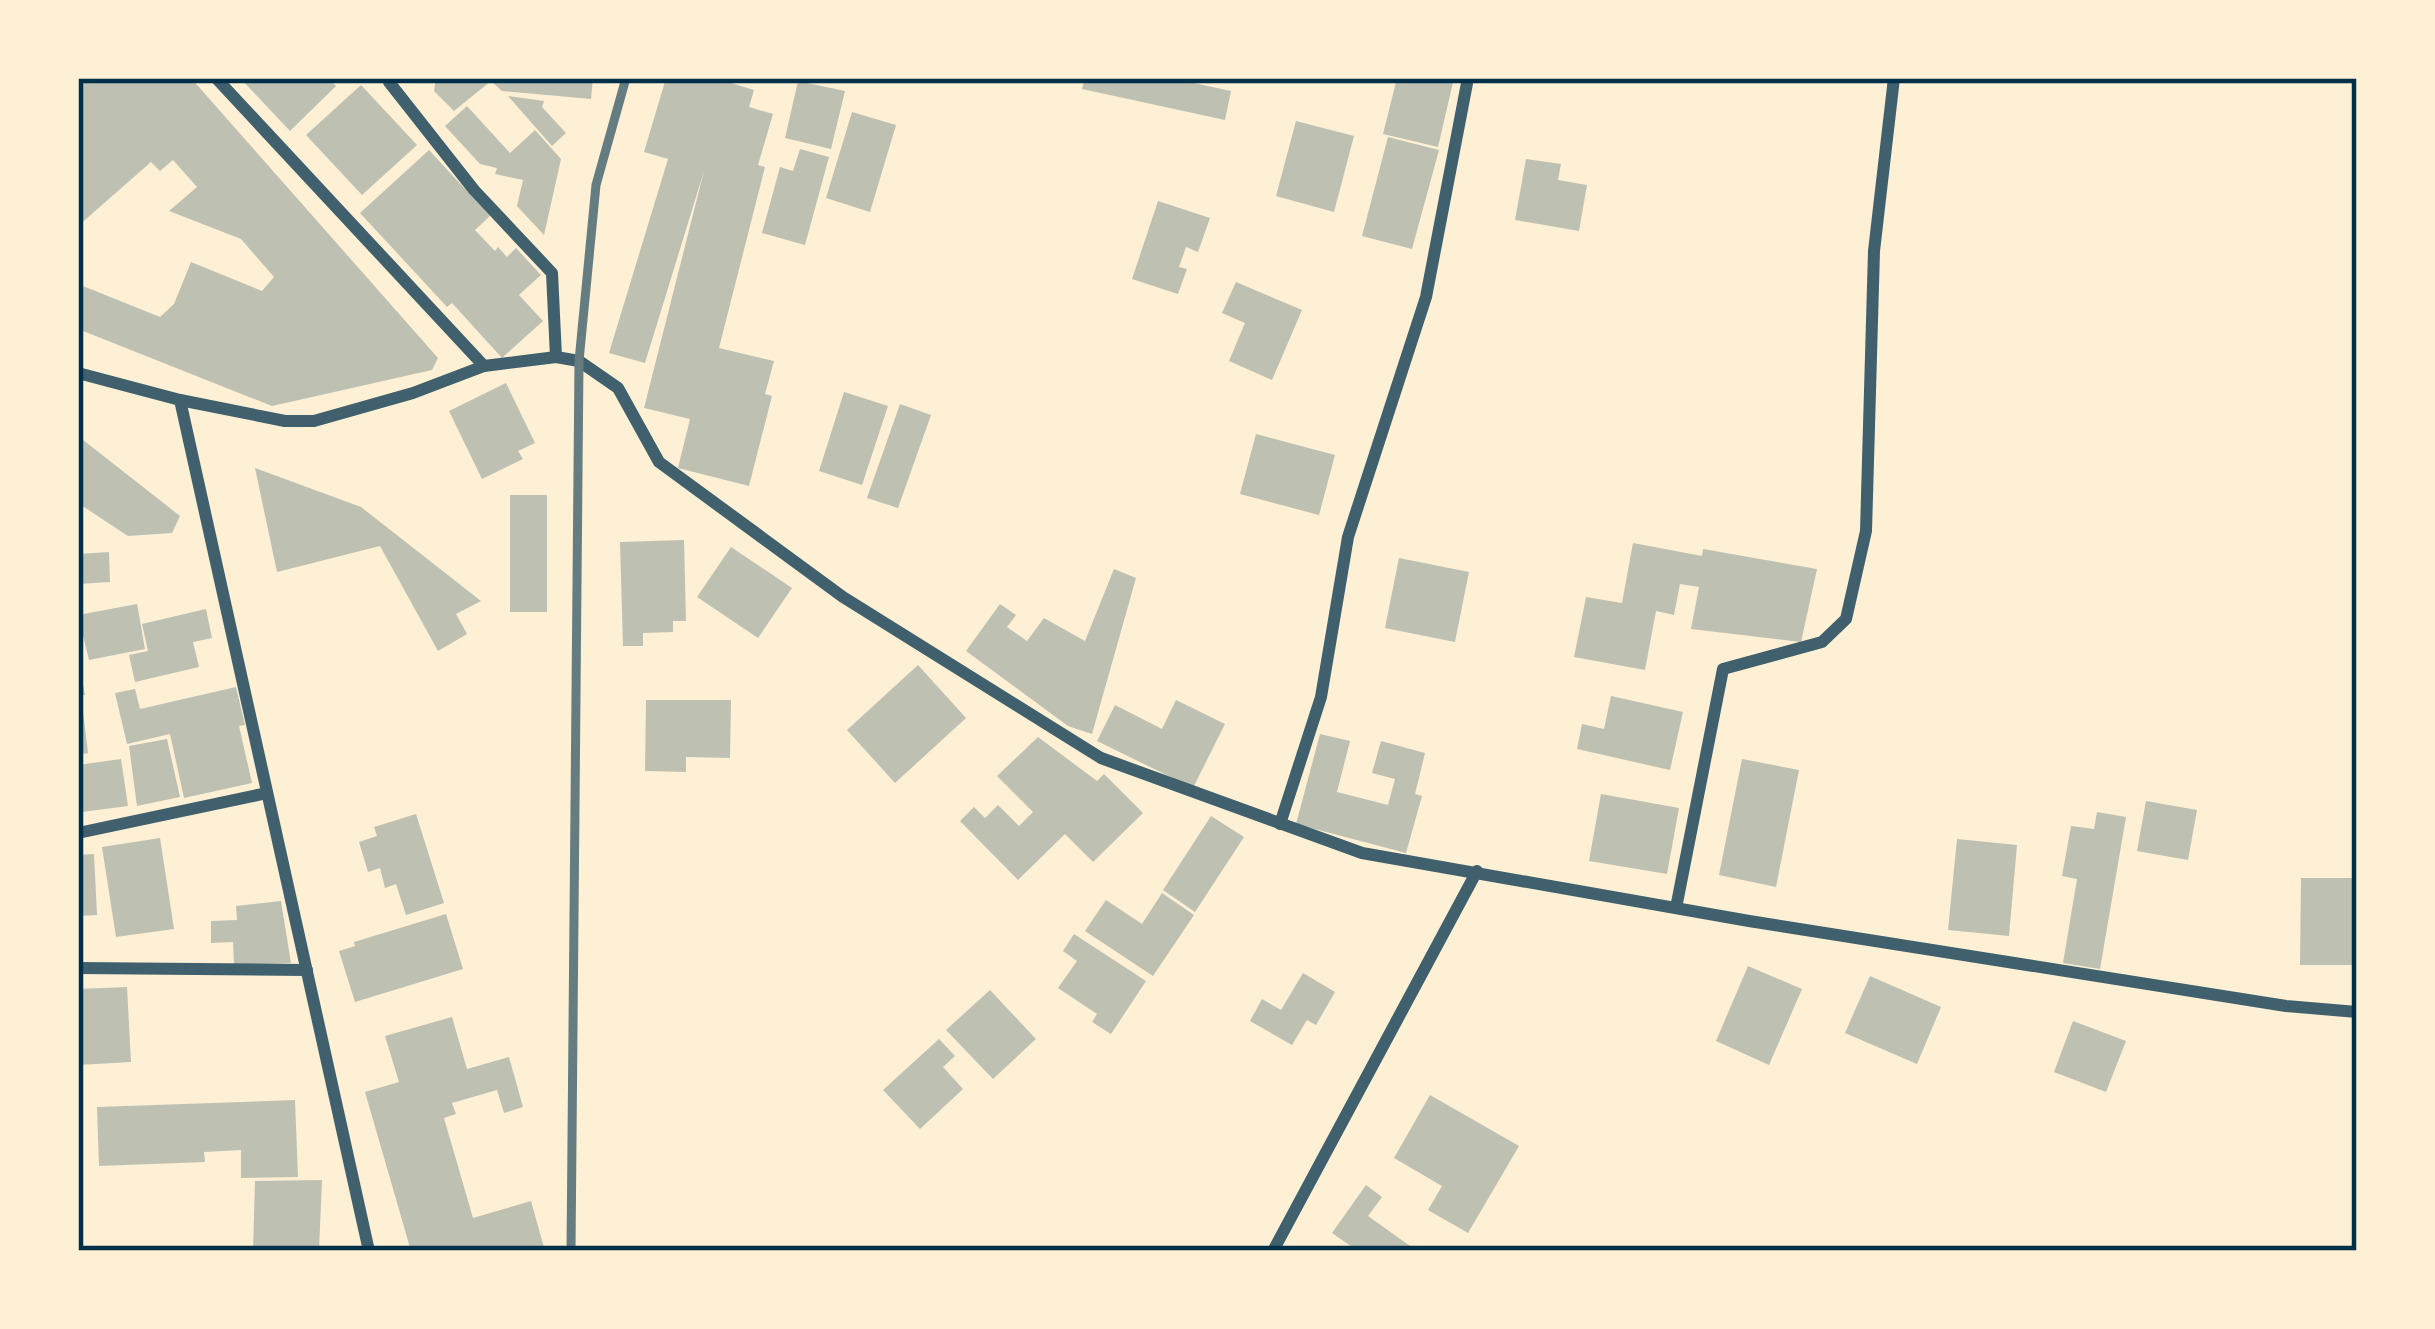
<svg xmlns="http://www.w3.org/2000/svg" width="2435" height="1329" viewBox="0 0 2435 1329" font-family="Montserrat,sans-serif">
<rect width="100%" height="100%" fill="#fdf0d5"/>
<g fill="#bec0b2">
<polygon points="78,78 191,78 438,358 432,370 272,406 78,329 78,284 160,317 174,304 191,262 262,291 274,277 241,239 169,211 197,187 173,160 160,171 151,162 78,226"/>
<polygon points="240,78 328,78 336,86 290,131"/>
<polygon points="436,78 593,78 591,99 502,91 491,81 454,111 434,91"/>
<polygon points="666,78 715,78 754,90 749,107 773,114 758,165 765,167 719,348 774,361 765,394 772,396 749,486 678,468 690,419 644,408 704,171 645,363 609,353 668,159 644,152"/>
<polygon points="1085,78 1171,78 1231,91 1225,120 1082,89"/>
<polygon points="1397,78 1454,78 1438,147 1383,134"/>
<polygon points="798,81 845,91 831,149 785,138"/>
<polygon points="361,85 417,145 362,195 306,135"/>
<polygon points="508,96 544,101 542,107 566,133 552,146"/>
<polygon points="467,106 510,153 535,130 561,159 544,235 517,206 523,180 495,174 497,168 480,164 445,126"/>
<polygon points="852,112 896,125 870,212 826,198"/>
<polygon points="1296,121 1354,136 1334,212 1276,196"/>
<polygon points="1388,137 1439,150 1412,249 1362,236"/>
<polygon points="800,149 829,157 805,245 762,233 780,167 793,171"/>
<polygon points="429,150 490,216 475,230 495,251 498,247 507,257 516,248 541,275 519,295 543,321 502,358 452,303 447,307 360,213"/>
<polygon points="1526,159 1561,164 1558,180 1587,185 1579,231 1515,220"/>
<polygon points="1158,201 1210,218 1198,252 1186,247 1179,267 1187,269 1178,294 1132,279"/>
<polygon points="1236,282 1302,310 1272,380 1229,361 1245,323 1222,313"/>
<polygon points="506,383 535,443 518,451 523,459 482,479 449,411"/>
<polygon points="844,392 888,406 862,485 819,471"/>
<polygon points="900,404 931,415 898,508 867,498"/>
<polygon points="1256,434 1335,455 1319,515 1240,494"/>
<polygon points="78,436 180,516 172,533 128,536 78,503"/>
<polygon points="255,468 361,507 481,601 456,614 467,634 438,651 380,546 277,572"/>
<rect x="510" y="495" width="37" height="117"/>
<polygon points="684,540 686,621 673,621 673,632 643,633 643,646 623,646 620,542"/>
<polygon points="1633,543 1702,556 1703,549 1817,569 1801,642 1691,629 1699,587 1680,584 1674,615 1656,611 1645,670 1574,657 1586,597 1622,603"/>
<polygon points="731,547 792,588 758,638 697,597"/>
<polygon points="109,552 110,582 78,584 78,554"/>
<polygon points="1399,558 1469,572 1455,642 1385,628"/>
<polygon points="1114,569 1136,578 1092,734 1068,726 966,651 1000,604 1016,615 1007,627 1027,641 1044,618 1085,641"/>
<polygon points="137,604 145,649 89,660 78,615"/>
<polygon points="206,609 212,638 193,642 199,667 135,682 129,655 148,651 142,624"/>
<polygon points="78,659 85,695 81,695 88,753 78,755"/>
<polygon points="918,665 966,718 895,783 847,730"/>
<polygon points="236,687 245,725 239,726 252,783 184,798 170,734 127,744 115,693 135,689 140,709"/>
<polygon points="1611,696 1683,712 1670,770 1577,749 1582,724 1604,729"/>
<polygon points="646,700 731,700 730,758 686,757 686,772 645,771"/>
<polygon points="1176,700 1225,724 1193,788 1097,741 1115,705 1162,729"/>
<polygon points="1320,734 1350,741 1337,792 1388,805 1395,779 1372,773 1381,741 1425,753 1415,794 1422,796 1406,853 1296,824"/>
<polygon points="1038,737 1097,781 1104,774 1143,813 1093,862 1065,834 1018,880 960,821 974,807 985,818 998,805 1019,826 1033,812 997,776"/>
<polygon points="167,739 180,797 137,806 129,746"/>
<polygon points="121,759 128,806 82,812 81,804 78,805 78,765"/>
<polygon points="1742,759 1799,770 1776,887 1719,875"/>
<polygon points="1601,794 1679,808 1667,874 1589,861"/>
<polygon points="2146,801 2197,810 2188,860 2137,851"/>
<polygon points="2097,812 2126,817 2100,969 2063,963 2077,879 2062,876 2071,826 2094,829"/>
<polygon points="416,814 444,903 406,915 396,884 385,888 380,868 368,872 359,842 377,836 374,827"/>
<polygon points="1211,816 1244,837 1195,912 1163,890"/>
<polygon points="160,838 174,929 116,937 102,847"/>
<polygon points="1957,839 2017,845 2009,936 1948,930"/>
<polygon points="94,854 97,915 78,916 78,855"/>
<polygon points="2301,878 2357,878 2357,965 2300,965"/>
<polygon points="1162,893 1194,915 1153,976 1085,931 1106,900 1142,924"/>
<polygon points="281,901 291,963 234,965 233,942 211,943 211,921 237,920 236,906"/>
<polygon points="446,914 463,969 355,1002 339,951 355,946 354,942"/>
<polygon points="1074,934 1146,981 1111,1034 1092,1022 1097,1014 1058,988 1077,961 1063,951"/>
<polygon points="1748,966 1802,989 1769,1065 1716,1041"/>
<polygon points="1303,973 1335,992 1316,1025 1307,1020 1292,1045 1250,1021 1262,999 1281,1010"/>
<polygon points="1870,976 1941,1007 1917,1064 1845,1033"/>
<polygon points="127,987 131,1062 78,1065 78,989"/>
<polygon points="990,990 1036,1039 993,1079 946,1030"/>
<polygon points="452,1017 467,1069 509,1057 523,1107 504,1113 497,1090 452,1103 456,1114 444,1118 473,1218 531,1201 545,1251 411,1251 365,1092 399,1082 385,1036"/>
<polygon points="2073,1021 2126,1041 2106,1092 2054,1072"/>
<polygon points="939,1039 955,1056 943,1067 963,1089 920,1129 883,1090"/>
<polygon points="1430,1095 1519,1146 1468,1233 1428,1210 1442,1186 1394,1158"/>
<polygon points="295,1100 298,1177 241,1178 241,1150 204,1152 205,1162 99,1166 97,1107"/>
<polygon points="322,1180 319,1251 253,1251 255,1181"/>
<polygon points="1366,1185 1382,1197 1368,1216 1417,1251 1358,1251 1332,1233"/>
</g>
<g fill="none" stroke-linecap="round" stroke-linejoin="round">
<g stroke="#3f606c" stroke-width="12">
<polyline points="216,78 484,366"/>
<polyline points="389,82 474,190 552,273 556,357"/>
<polyline points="78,373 180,400 369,1251"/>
<polyline points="180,400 285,421 314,421 413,393 484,366 556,357 579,361 618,388 659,462 843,597 1101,758 1362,853 1749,921 2286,1006 2357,1012"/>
<polyline points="1280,824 1321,697 1348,537 1426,297 1468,78"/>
<polyline points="78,833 267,793"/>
<polyline points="1676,908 1723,669 1822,642 1846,619 1866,531 1874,251 1894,78"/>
<polyline points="78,968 307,970"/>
<polyline points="1273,1251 1477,871"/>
</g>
<polyline stroke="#657d81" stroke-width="9" points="571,1251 579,361 596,185 626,78"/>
</g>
<rect width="2435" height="1329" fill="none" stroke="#fdf0d5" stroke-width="162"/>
<rect x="81" y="81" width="2273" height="1167" fill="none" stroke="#003049" stroke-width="4.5"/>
</svg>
